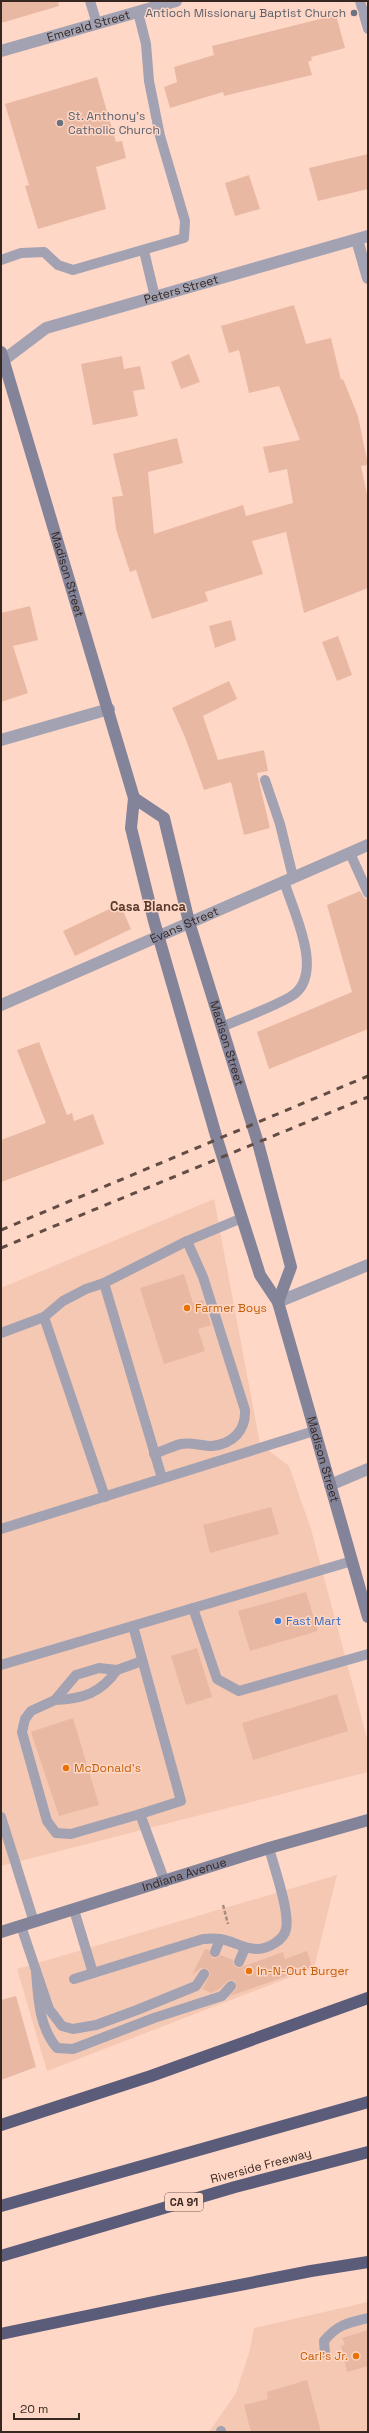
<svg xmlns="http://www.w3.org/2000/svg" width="369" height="2433" viewBox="0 0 369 2433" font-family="'Space Grotesk',sans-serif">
<rect width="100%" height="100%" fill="#ffd7c6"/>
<g fill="#f5c8b4">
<polygon points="214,1199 260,1444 289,1466 311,1529 368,1742 368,1772 1,1866 1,1288"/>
<polygon points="337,1875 314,1968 47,2071 17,1969"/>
<polygon points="368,2302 368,2432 209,2432 236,2393 249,2353 254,2328"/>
</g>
<g fill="#e9b8a2">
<polygon points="1,1 58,1 59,6 1,23"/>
<polygon points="336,15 345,48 311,57 312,60 308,62 312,75 224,96 223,92 170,108 164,87 177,82 174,67 214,55 212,46"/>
<polygon points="97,77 116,142 122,141 126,158 96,167 106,209 38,229 25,186 29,185 5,104"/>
<polygon points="368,154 368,189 318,201 309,168"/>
<polygon points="249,175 260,209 235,216 225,183"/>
<polygon points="294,305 306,344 331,338 341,380 343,379 358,416 368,465 361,466 368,499 368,588 304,613 286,532 252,541 263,574 205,592 208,601 152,619 136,570 130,572 116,529 112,497 123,496 113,454 177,438 183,463 148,472 154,534 243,505 246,516 293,503 287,469 269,473 263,447 300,440 279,386 249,393 239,350 229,353 221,326"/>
<polygon points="189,354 200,382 181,389 171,362"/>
<polygon points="122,356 124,369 140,366 145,389 133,391 138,416 93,425 81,364"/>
<polygon points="30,606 38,640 13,646 28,693 1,702 1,613"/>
<polygon points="231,620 236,640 215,648 209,626"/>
<polygon points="338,636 352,675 337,681 322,642"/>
<polygon points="229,681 237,699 203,716 218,760 264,750 268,771 257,773 270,828 244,835 231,782 204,790 185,737 172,708"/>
<polygon points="360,891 364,898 368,900 368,1029 269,1069 257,1032 352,992 327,905"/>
<polygon points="120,904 131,929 75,956 63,931"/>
<polygon points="39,1042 67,1115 72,1113 74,1121 93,1114 104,1144 1,1182 1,1140 46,1123 17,1050"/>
<polygon points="184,1274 193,1303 203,1300 211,1325 198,1329 205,1351 164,1364 140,1288"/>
<polygon points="271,1507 279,1534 210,1553 203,1525"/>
<polygon points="306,1592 318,1631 250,1651 238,1611"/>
<polygon points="197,1648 212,1697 186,1705 171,1656"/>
<polygon points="337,1694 348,1731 253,1760 242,1723"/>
<polygon points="73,1718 99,1805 59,1816 31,1732"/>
<polygon points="205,1949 209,1950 212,1958 216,1958 221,1955 233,1960 234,1966 239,1968 283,1952 285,1959 307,1951 312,1967 230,1996 237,1988 235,1981 229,1980 218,1990 211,1993 202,1989 210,1975 208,1969 201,1968 192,1975"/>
<polygon points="16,1996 36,2067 1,2080 1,2000"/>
<polygon points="368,2330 368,2366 347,2372 341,2346 345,2345 342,2338"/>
<polygon points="307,2380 321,2432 251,2432 244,2405 268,2399 267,2392"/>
</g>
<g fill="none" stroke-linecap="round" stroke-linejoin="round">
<polyline stroke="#a88b7f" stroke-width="2.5" stroke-dasharray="4 2" stroke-linecap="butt" points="223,1905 228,1924"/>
<g stroke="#a2a2b2" stroke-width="10">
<polyline points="90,1 97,24"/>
<polyline points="360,1 368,29"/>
<polyline points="144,251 155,297"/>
<polyline points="1,260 21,253 44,252 58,265 73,270 184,238 185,221 160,136 149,81 146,44 138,12"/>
<polyline points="265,780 280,824 293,877"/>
<polyline points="350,853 368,893"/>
<path d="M222,1027C244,1017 269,1009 290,997C327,976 293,912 284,881"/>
<polyline points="104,1283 162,1478"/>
<polyline points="1,1333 44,1317"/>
<path d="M154,1454C163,1451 172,1446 181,1444C191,1442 202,1446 212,1446C233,1444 246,1430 245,1410L203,1277L187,1241"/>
<polyline points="105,1497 44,1317 63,1301 86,1289 104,1283 187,1241 242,1218"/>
<polyline points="1,1529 314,1431"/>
<polyline points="193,1608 217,1679 239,1691 368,1654"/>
<polyline points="133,1626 181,1801 140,1814 165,1882"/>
<polyline points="1,1665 352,1561"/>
<path d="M55,1700C83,1699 101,1693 117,1670"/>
<polyline points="140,1814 71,1834 56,1833 47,1821 22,1732 25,1719 31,1711 55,1700 76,1675 99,1668 117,1670 142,1661"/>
<polyline points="1,1817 34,1922"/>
<polyline points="74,1910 93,1973"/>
<polyline points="21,1926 49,2009 62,2026 73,2029 96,2025 137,2010 196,1986 204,1974"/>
<polyline points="215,1952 220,1939"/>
<polyline points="239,1962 245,1948"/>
<path d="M36,1971C38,1998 39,2027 57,2048L73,2049L154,2018L222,1996L231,1986"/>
<path d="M74,1979L203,1939C208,1939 214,1938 219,1939C232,1940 243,1949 257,1949C268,1949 284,1940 286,1929C290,1912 274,1867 269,1848"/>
<path d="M325,2353L324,2341C338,2324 348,2323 368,2318"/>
<polyline points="221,2431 221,2432"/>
</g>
<g stroke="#a2a2b2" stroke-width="12">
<path id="s1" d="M1,51L176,1"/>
<polyline points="357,240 368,278"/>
<path id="s2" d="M1,362L46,328L368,236"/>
<polyline points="1,740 109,709"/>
<path id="s3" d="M1,1005L368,845"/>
<polyline points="278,1302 368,1265"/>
<polyline points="330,1485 368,1469"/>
</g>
<g stroke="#83839a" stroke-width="12">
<path id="s4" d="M1,352L134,798L131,828L154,921L217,1139L260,1275L278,1302L368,1617"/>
<path id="s5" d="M134,798L164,818L189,922L258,1143L291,1267L278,1302"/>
<path id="s6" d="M1,1932L269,1848L368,1820"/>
</g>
<g stroke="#5b5b7a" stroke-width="12">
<polyline points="1,2125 151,2076 368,1998"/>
<polyline points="1,2206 368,2102"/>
<polyline points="1,2256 235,2187 368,2152"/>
<polyline points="1,2334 163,2300 311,2271 368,2262"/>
</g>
<g stroke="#614d44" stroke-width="3" stroke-dasharray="7 7" stroke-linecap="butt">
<polyline points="1,1230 368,1076"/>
<polyline points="1,1248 368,1097"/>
</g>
</g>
<g fill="#6b7280" stroke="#ffd7c6" stroke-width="1.5">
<circle cx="354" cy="13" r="4"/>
<circle cx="60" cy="123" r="4"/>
</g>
<g fill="#e8710a" stroke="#ffd7c6" stroke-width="1.5">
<circle cx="187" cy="1308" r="4"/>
<circle cx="66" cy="1768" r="4"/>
<circle cx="249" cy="1971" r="4"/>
<circle cx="356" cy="2356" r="4"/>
</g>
<circle fill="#3f7fe0" stroke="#ffd7c6" stroke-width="1.5" cx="278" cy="1621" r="4"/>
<g text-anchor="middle" stroke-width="3" stroke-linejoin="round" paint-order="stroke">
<rect fill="#ffd7c6" stroke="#725c52" stroke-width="1" x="165" y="2193" width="38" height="18" rx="3"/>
<g font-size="11" font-weight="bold" fill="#362721">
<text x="184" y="2206">CA 91</text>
</g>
<g font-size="12" fill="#5b616d" stroke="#ffd7c6" text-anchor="end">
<text x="346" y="17">Antioch Missionary Baptist Church</text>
<text x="68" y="120" text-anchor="start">St. Anthony's<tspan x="68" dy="14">Catholic Church</tspan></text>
</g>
<g font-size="12" fill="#362721" stroke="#ffd7c6">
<text dy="4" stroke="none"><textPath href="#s1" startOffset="91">Emerald Street</textPath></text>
<text dy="4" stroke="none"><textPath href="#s2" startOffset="197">Peters Street</textPath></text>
<text dy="4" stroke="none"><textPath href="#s4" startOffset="232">Madison Street</textPath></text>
<text dy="4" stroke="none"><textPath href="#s3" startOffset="200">Evans Street</textPath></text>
<text dy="4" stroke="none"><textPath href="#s5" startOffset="270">Madison Street</textPath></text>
<text dy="4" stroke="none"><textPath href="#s4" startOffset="1157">Madison Street</textPath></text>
<text dy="4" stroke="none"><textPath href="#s6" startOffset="192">Indiana Avenue</textPath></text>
<text transform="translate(261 2166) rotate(-15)" y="4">Riverside Freeway</text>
</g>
<g font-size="12" fill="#c56008" stroke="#ffd7c6" text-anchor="start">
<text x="195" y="1312">Farmer Boys</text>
<text x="74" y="1772">McDonald's</text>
<text x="257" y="1975">In-N-Out Burger</text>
<text x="348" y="2360" text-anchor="end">Carl's Jr.</text>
</g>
<g font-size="12" fill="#366cbe" stroke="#ffd7c6" text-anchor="start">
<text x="286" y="1625">Fast Mart</text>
</g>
<g font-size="13" font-weight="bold" fill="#593a2c" stroke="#ffd7c6">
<text x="148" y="911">Casa Blanca</text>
</g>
</g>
<rect width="369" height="2433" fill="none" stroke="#362721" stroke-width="4"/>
<path d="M14 2413v6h65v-6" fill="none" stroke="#362721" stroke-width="2"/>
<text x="20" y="2413" font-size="12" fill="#362721" stroke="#ffd7c6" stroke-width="3" paint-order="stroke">20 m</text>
</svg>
